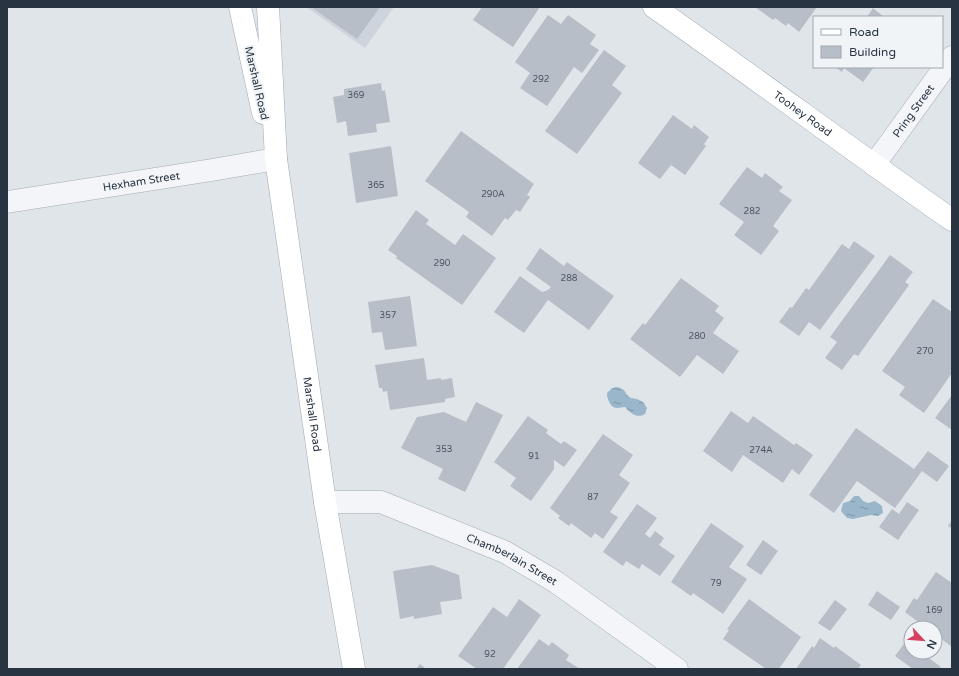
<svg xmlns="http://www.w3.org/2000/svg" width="959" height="676" viewBox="0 0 959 676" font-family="'Varela Round',sans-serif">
<defs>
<pattern id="water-ripples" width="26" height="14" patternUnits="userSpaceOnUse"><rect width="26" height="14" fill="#9ab6cb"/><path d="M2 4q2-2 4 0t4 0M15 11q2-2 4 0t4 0" fill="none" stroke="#7e95a6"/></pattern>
</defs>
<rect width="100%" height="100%" fill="#e0e5ea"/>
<polygon fill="#ced4dc" points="306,7 394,7 365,48"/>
<g fill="url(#water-ripples)">
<path d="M618,387L624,390L627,395L631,398L637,399L643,402L647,408L645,414C637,419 630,413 625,407C622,407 620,408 618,408C610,409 607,398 607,393L612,388Z"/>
<polygon points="854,496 859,496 863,501 868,503 875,501 882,506 883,513 878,516 871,515 853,519 847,518 841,511 843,503 850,501"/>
</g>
<g fill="#b7bec7">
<polygon points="311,7 380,7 357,39"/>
<polygon points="482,7 540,7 513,47 473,20"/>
<polygon points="755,7 817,7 799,32 788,23 786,26 775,18 773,20"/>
<polygon points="873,8 884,17 867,17"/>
<polygon points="548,15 561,24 568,15 596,35 590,44 599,50 582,73 574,67 547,106 520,88 530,73 515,62"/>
<polygon points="604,50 626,66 612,85 622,93 577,154 545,131"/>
<polygon points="835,67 874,67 863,82 844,68 842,72"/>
<polygon points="381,83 382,91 385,90 390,122 376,124 377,132 348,136 346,121 337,123 333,97 344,95 344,89"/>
<polygon points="673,115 692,129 694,125 709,137 704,144 706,146 685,175 671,165 660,179 638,163"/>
<polygon points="461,131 534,184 527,195 530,197 520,212 516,210 508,220 505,218 492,236 466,217 469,212 425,181"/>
<polygon points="391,146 398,196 356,203 349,153"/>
<polygon points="747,167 762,178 765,173 783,187 779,191 792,200 773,226 779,231 761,255 734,235 744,222 719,204"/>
<polygon points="416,210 429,220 426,224 455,245 463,234 496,258 462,305 396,258 397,256 388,250"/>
<polygon points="854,241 875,256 820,330 809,322 799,336 779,322 790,307 792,308 806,288 809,290 842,244 849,249"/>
<polygon points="540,248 564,266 567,262 614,296 589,330 548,300 524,333 494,312 520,276 542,292 548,290 551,287 526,269"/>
<polygon points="890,255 913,272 905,282 909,285 858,356 854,354 842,370 825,358 837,342 830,337"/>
<polygon points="681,278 719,306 715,311 724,318 713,333 739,351 723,374 697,355 680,377 630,339 643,323 645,325"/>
<polygon points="410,296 417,346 385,350 382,332 372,333 368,302"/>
<polygon points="933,299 952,312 952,373 924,413 899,395 905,387 882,371"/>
<polygon points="424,358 427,380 441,378 441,380 452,378 455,397 445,399 445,402 390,410 387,391 383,392 382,388 379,388 375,365"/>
<polygon points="952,395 952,430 935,418"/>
<polygon points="476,402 503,415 465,492 438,479 443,469 401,448 417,417 444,412 466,422"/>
<polygon points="731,411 748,423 753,416 794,445 796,443 813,455 799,475 792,469 783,483 743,455 732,472 703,451"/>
<polygon points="528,416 548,430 546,433 561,444 564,441 577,450 564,467 554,460 554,469 531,501 510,486 516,478 494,462"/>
<polygon points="856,428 914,469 928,451 949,466 937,482 922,471 895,508 857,481 834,513 809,495"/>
<polygon points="603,434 633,455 619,475 630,483 610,512 618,517 603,539 595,533 591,538 571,523 569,526 558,518 560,516 550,508"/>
<polygon points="907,502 919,510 898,540 879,527 892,509 899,514"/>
<polygon points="637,504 657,518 645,534 650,538 655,531 664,538 659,545 675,556 660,576 642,564 639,569 626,561 623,566 603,552"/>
<polygon points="952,520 952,528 948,526"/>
<polygon points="711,523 744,546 729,567 747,579 723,614 693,593 691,596 671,582"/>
<polygon points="763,540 778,551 761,575 746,565"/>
<polygon points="432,565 459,575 462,599 440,602 442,614 414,619 414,616 400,619 393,571"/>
<polygon points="936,572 952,583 952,647 935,634 935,628 926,628 905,612 914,598 917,600"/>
<polygon points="877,591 900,607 891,620 868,605"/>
<polygon points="519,599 541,615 503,669 477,669 458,656 493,607 507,617"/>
<polygon points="749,599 801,637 779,669 766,669 723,639 729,630 727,629"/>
<polygon points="835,600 847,609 830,631 818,623"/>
<polygon points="820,638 834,648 835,646 861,665 858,669 796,669 812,646 814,648"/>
<polygon points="539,639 549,646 552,642 569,655 566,660 580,669 517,669"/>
<polygon points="906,641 911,645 911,652 921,652 941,667 939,669 913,669 895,656"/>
<polygon points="420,664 426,669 416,669"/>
</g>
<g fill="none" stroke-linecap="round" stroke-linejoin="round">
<g stroke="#a5acb4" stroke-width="23">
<g id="minor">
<path id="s1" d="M874,165L952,57"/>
<path id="s2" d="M7,202L212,170L276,159"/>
<path id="s3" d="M325,502H381L505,552L556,582L677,669"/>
</g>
</g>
<g stroke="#9faab6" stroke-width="23">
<g id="major">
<polyline points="240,7 263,113"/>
<path id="s4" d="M268,7L269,25L276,159L325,502L354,669"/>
<path id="s5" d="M654,7C754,77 852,150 952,220"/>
</g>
</g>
<use href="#minor" stroke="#f3f5f8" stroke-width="22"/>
<use href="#major" stroke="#fff" stroke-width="22"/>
</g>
<g text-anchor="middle" stroke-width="4" stroke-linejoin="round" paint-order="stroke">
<g font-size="9" fill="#4c5663">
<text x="541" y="82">292</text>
<text x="356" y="98">369</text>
<text x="376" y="188">365</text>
<text x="493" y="197">290A</text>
<text x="752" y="214">282</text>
<text x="442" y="266">290</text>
<text x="569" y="281">288</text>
<text x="388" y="318">357</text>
<text x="697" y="339">280</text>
<text x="925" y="354">270</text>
<text x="444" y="452">353</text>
<text x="761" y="453">274A</text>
<text x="534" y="459">91</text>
<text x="593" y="500">87</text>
<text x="716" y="586">79</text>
<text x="934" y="613">169</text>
<text x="490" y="657">92</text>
</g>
<g font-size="11" fill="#283442" stroke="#f0f4f7">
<text transform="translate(257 83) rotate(77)" y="4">Marshall Road</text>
<text dy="4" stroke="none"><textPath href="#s1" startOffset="67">Pring Street</textPath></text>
<text dy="4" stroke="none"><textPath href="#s5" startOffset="183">Toohey Road</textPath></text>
<text dy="4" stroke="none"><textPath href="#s2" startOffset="136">Hexham Street</textPath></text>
<text dy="4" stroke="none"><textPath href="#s4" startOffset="410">Marshall Road</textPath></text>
<text dy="4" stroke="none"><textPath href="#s3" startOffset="199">Chamberlain Street</textPath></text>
</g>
</g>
<rect width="959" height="676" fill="none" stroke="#283442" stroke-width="16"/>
<rect x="813" y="16" width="130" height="52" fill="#f0f4f7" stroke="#a0a7af"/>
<rect x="821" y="29" width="20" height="6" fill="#ffffff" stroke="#a0a7af"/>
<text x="849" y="36" font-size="12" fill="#283442">Road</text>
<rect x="821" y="46" width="20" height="12" fill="#b7bec7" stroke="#a0a7af"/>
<text x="849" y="56" font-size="12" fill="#283442">Building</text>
<g transform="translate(923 640) rotate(116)"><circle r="19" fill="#f0f4f7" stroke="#a0a7af"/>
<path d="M0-3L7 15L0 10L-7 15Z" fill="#d44162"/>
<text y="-6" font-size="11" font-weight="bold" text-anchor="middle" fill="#283442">N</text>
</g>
</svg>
